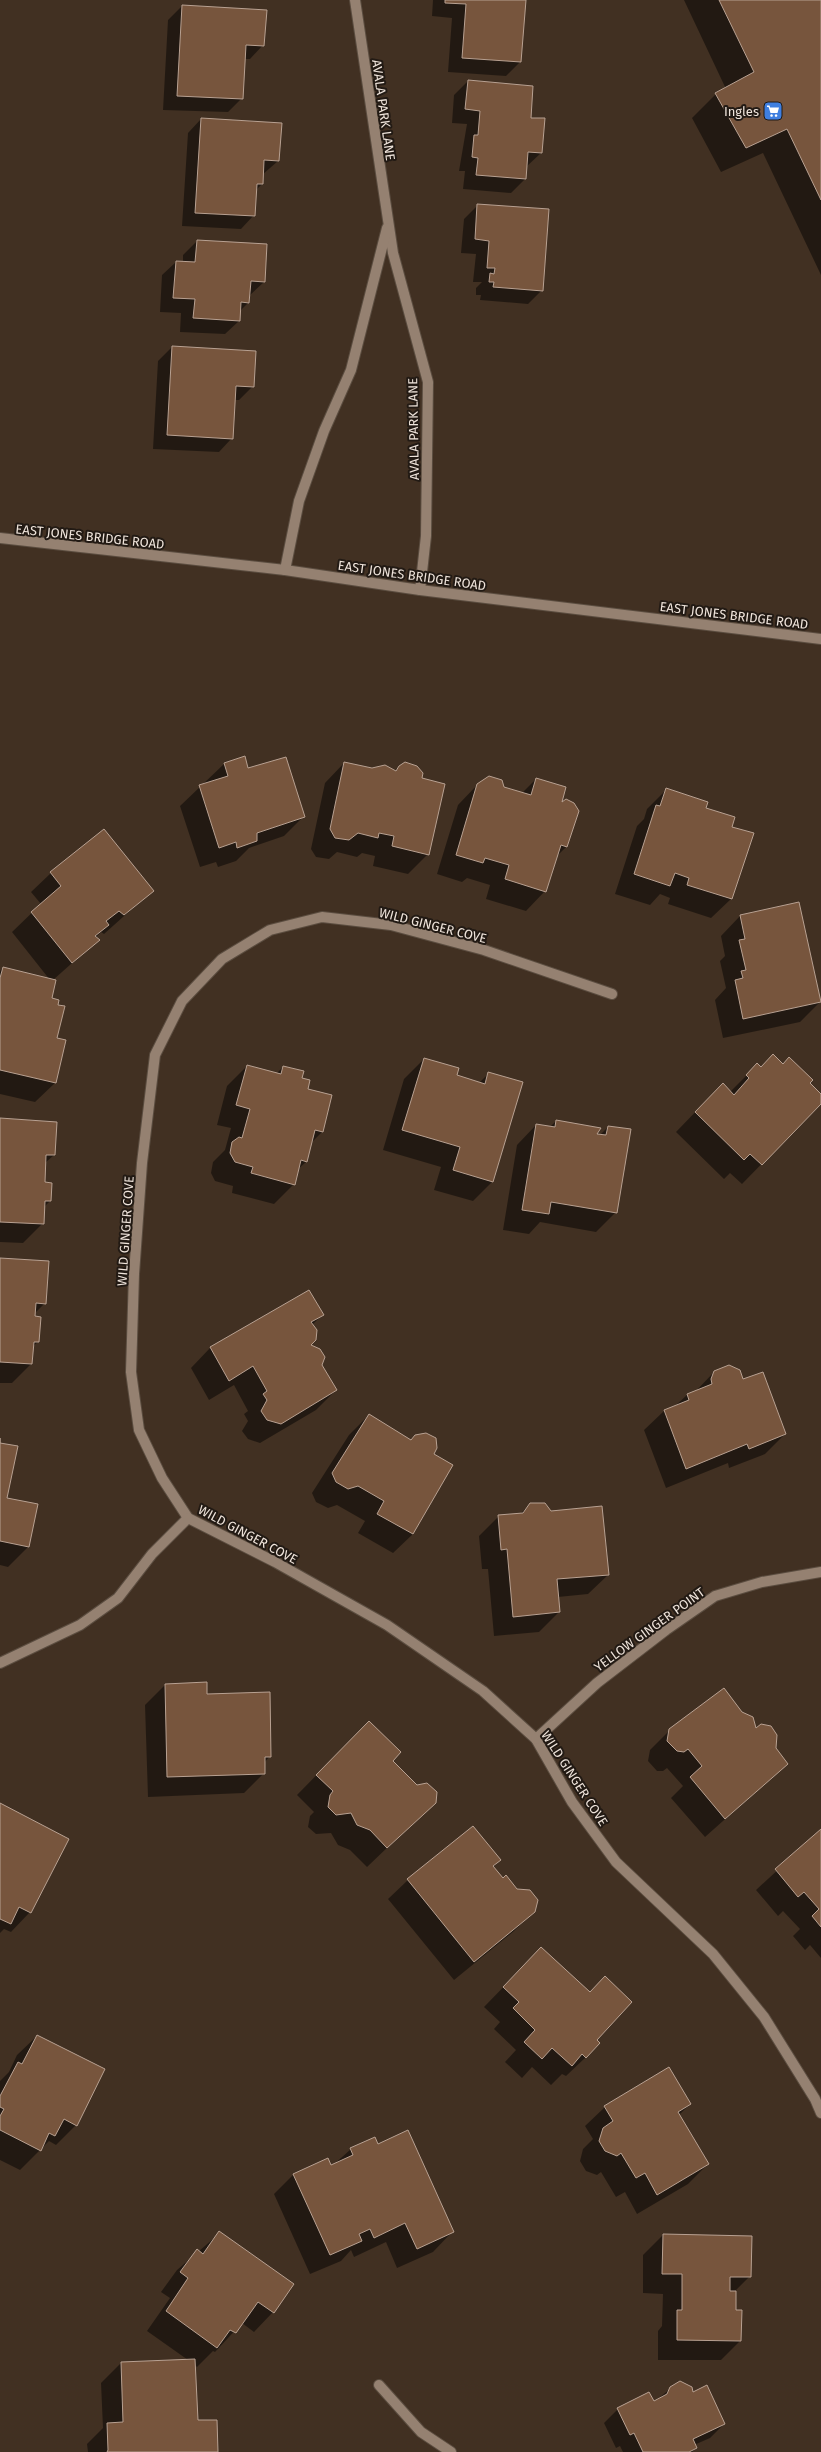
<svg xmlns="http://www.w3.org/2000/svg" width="821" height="2452" viewBox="0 0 821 2452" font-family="'Fira Sans',sans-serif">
<rect width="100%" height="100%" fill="#413022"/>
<g fill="#0007">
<polygon points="433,0 525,0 520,62 506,76 448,72 452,18 432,16"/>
<polygon points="684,0 821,0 821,275 763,153 721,172 692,118 716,94 726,89"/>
<polygon points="182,6 263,45 250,59 244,59 242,98 228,112 163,110 168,20"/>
<polygon points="468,81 532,87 529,119 541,153 526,167 525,179 511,193 463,189 465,171 459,171 467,124 452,123 454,95"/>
<polygon points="201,119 281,124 278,161 262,175 262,184 256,190 254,215 241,229 182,226 188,133"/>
<polygon points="478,205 542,290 528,304 480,300 481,295 476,295 476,288 482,282 473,282 476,254 461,253 464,219"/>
<polygon points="197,241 264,282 249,296 248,303 240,311 239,321 225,334 180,332 181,313 160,312 162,275 176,262 183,262 183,255"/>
<polygon points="172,347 255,352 253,386 239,400 234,400 232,438 219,452 153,449 158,361"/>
<polygon points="244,757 248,770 304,816 284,836 249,848 236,861 218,867 216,862 200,867 180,806 224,764"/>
<polygon points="344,763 394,771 399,767 421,779 428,854 408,874 373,866 375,856 362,853 357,857 337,852 329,859 316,857 311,849 325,783"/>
<polygon points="536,779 560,805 566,847 556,857 545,891 526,911 486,899 490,885 467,878 462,882 437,874 458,805 478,784 522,793"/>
<polygon points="667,789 705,809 731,827 731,899 711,918 668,904 670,898 660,894 650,905 615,894 637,826 644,819 647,809"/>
<polygon points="51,873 152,891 104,934 101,932 95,938 98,940 53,980 51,999 56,1039 55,1083 35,1102 0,1094 0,971 3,968 50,980 12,932 41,904 31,892"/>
<polygon points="740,916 820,1002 800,1022 723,1038 715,1000 726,988 720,961 725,956 721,936"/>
<polygon points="424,1059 456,1076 479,1083 489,1073 492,1182 473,1201 434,1190 441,1167 383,1150 404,1079"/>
<polygon points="757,1065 761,1068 783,1065 821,1095 821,1103 742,1184 730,1173 724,1179 676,1132 703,1104 730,1092"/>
<polygon points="247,1066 276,1074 283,1067 300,1078 307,1090 331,1096 322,1132 311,1143 306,1162 297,1170 294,1184 274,1204 232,1193 233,1186 215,1181 211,1173 213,1162 225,1150 231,1128 217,1125 227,1086"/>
<polygon points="0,1119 54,1155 45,1163 44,1183 50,1201 44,1207 43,1223 23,1243 0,1242"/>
<polygon points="556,1121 600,1135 608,1127 616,1212 596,1232 540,1222 529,1234 503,1230 517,1145 536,1125 550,1127"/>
<polygon points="0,1259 45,1303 34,1314 38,1342 32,1347 31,1364 12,1383 0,1383"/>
<polygon points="309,1291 323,1314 312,1325 309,1345 336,1390 316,1410 260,1443 248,1439 242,1431 248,1421 244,1414 248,1411 234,1385 209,1400 191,1368 210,1348"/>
<polygon points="714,1372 743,1381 785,1434 765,1454 729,1468 728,1463 666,1488 644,1430 664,1411 675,1406 687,1395 695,1392"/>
<polygon points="369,1415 433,1455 413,1534 393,1553 358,1533 365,1521 337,1505 328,1508 316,1502 312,1493 349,1435"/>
<polygon points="0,1444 5,1498 37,1505 28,1547 8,1567 0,1565"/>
<polygon points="531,1504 608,1575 588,1594 558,1597 559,1612 539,1632 494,1636 488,1569 482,1569 479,1536 499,1516 520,1514"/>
<polygon points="165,1685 206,1695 270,1756 264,1763 264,1773 244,1793 148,1797 145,1705"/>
<polygon points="755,1729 787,1764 705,1837 671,1798 683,1786 667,1768 663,1771 657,1771 648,1761 650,1750 670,1730"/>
<polygon points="349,1742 391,1761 435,1802 367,1867 350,1850 338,1845 331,1833 316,1834 308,1827 310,1816 314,1812 297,1795"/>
<polygon points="0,1805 30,1912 11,1932 4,1929 0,1933"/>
<polygon points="821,1830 821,1958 810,1945 805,1950 793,1936 800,1929 783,1911 778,1916 756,1890"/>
<polygon points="500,1860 493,1867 503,1879 517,1890 534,1911 514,1931 454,1980 388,1899 408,1880"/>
<polygon points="522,1968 595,2040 586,2057 566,2076 562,2074 551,2085 532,2067 522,2078 505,2062 516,2050 494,2029 500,2022 484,2007"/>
<polygon points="37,2036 76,2125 56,2145 49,2141 20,2170 0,2160 0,2081 9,2072 17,2055"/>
<polygon points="690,2104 679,2115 708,2164 688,2184 637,2214 625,2192 616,2197 601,2172 597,2175 586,2171 580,2161 583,2149 593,2139 585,2126 605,2107"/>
<polygon points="378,2145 452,2232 433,2252 397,2268 386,2242 354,2257 351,2250 341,2261 310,2274 274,2194 294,2174 331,2167 351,2149"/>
<polygon points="220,2233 273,2312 254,2332 242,2323 215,2352 213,2351 197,2367 195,2365 197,2421 217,2452 88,2452 87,2444 103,2428 101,2383 121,2363 188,2360 147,2331 170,2298 161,2292 177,2270"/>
<polygon points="663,2235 750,2276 735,2291 735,2311 740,2341 721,2360 658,2360 658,2331 662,2326 663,2294 643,2293 643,2255"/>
<polygon points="671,2388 693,2393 724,2424 710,2438 694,2445 696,2448 692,2452 623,2452 620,2446 616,2448 604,2423 618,2409 653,2403"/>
</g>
<g fill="#77553d" stroke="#b8a192">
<polygon points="445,0 526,0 521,62 462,58 466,4 445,3"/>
<polygon points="719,0 821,0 821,200 787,129 746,148 715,93 754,72"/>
<polygon points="182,5 267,10 264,46 246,45 243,99 177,96"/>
<polygon points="468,80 533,86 531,118 545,118 542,153 528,152 526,179 476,175 478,158 472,157 474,135 478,135 480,111 465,109"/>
<polygon points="201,118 282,123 279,161 264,160 263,184 257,184 255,216 195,213"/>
<polygon points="477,204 549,209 543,291 493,287 494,282 489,282 490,273 494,274 495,268 487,268 489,241 475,239"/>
<polygon points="197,240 267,244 265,282 251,281 249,303 241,302 240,321 193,318 195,299 173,298 176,261 195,262"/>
<polygon points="172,346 256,351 254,387 236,386 233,439 167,435"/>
<polygon points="245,756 248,768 286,757 305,817 257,833 257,841 237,848 236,842 219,848 199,785 228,776 224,763"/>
<polygon points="344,762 372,768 385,765 396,771 399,766 405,762 417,766 423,773 422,778 445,784 429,855 392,846 394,836 379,833 378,838 358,833 349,840 335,838 330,829"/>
<polygon points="489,776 502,780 504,787 531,795 536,778 566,787 562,802 566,799 574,803 579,811 567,847 561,845 546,892 505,879 509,865 485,858 483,863 456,855 477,784"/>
<polygon points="666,788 708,802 706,808 735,817 732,827 754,833 732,899 687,885 689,878 675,873 670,886 634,874 656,805 660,806"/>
<polygon points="104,829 154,891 124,915 119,911 106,921 109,925 95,936 100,940 72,963 31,912 61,886 50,872"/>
<polygon points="799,902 821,1002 743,1019 735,980 743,978 741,971 746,970 739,940 745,939 740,915"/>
<polygon points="3,967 56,980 52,998 59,1000 58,1005 65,1006 57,1038 66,1040 56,1083 0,1070 0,978"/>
<polygon points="773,1054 783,1064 789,1057 813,1080 810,1083 821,1094 821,1104 762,1165 750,1154 744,1160 695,1112 723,1083 734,1095 749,1078 746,1075 757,1063 761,1067"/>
<polygon points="424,1058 459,1068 457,1075 485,1084 488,1072 523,1082 493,1182 453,1170 460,1147 402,1130"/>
<polygon points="247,1065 281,1074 283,1066 304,1071 302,1078 310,1080 308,1089 332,1095 323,1132 315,1130 307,1162 301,1160 295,1185 251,1173 253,1167 235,1162 230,1153 232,1142 239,1137 242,1138 250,1109 236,1105"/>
<polygon points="0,1118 57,1122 55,1155 46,1155 45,1182 52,1183 51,1201 45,1201 44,1224 0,1222"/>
<polygon points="556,1120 601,1128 597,1134 606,1135 608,1126 631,1129 617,1213 551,1202 549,1214 522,1210 536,1124 555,1127"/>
<polygon points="0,1258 49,1261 46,1304 36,1303 35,1316 41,1317 39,1342 34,1342 32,1364 0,1362"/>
<polygon points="309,1290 324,1315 311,1322 317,1330 316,1340 311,1345 320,1349 325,1357 322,1365 337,1390 281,1424 267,1420 261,1411 267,1400 263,1394 267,1391 253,1366 229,1381 210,1347"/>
<polygon points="729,1365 740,1370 743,1379 763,1372 786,1434 749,1449 747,1444 686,1469 664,1410 689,1400 687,1394 712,1384 711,1379 714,1371"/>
<polygon points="369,1414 411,1440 415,1435 426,1433 436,1438 437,1448 434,1454 453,1465 413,1534 377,1514 384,1501 358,1486 348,1489 336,1482 332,1473"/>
<polygon points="0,1438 0,1443 18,1446 7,1498 38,1504 29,1547 0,1541"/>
<polygon points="530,1503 545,1503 551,1511 602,1506 609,1575 557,1579 560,1612 513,1617 507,1549 501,1550 498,1515 523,1513"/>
<polygon points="207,1682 207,1694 270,1692 271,1757 265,1757 265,1774 167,1777 165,1684"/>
<polygon points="724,1688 742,1712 753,1717 756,1728 761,1724 771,1726 777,1735 776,1748 788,1764 725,1819 690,1777 702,1766 688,1749 684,1752 677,1751 667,1741 669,1729"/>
<polygon points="369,1721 401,1752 393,1761 417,1785 427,1783 437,1792 436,1803 387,1848 370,1830 357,1825 351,1813 336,1815 328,1807 330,1795 333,1791 316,1775"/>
<polygon points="0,1803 69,1839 31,1913 19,1907 11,1924 0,1919"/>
<polygon points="473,1826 501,1860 493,1866 503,1878 506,1875 517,1889 530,1890 538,1900 535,1912 474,1962 407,1879"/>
<polygon points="821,1829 821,1927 812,1916 819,1909 804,1892 798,1897 775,1869"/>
<polygon points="541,1947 590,1992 605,1976 632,2002 597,2040 600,2043 586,2058 582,2054 572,2066 552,2048 542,2059 524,2042 535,2030 513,2008 519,2002 503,1987"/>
<polygon points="37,2035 105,2069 77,2126 64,2119 55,2136 49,2133 41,2151 0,2130 0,2116 4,2109 0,2107 0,2096 18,2062 22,2064"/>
<polygon points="669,2067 691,2104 678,2112 709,2164 657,2195 645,2173 636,2178 621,2153 617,2156 605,2151 599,2141 603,2128 613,2121 604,2106"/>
<polygon points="408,2130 454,2232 417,2249 405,2223 374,2238 370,2229 359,2234 362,2241 330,2255 293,2174 328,2158 331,2165 353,2155 350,2148 375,2137 378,2144"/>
<polygon points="219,2231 294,2284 274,2313 258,2302 236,2333 230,2330 217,2348 166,2311 188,2278 180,2272 197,2249 203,2254"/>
<polygon points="663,2234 752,2236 751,2277 730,2277 730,2291 736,2291 736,2310 742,2310 741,2341 677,2340 677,2310 682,2310 682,2274 662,2274"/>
<polygon points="195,2359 198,2420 217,2420 218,2452 107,2452 108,2450 107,2423 123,2422 121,2362"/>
<polygon points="680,2381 692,2387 693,2392 707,2385 725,2424 693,2439 697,2448 689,2452 643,2452 634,2433 630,2435 617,2408 649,2392 654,2401 667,2394 670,2387"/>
</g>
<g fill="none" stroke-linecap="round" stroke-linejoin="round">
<g stroke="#5b4d40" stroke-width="12">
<g id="minor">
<polyline points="355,0 393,253 428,382 426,536 420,590"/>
<polyline points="0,538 285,570 420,590 821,639"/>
<polyline points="285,570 299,501 324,431 351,370 387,228"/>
<polyline points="612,994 484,950 391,925 322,917 270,930 222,959 182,1001 155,1055 142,1163 134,1274 131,1372 139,1430 162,1478 188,1518 275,1562 387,1625 483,1691 536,1739 572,1802 616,1862 713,1954 764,2017 815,2099 821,2113"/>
<polyline points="0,1663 80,1625 118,1598 152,1554 188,1518"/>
<polyline points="536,1739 597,1683 666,1630 715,1596 762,1582 821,1572"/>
<polyline points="379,2385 421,2432 451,2452"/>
</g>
</g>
<use href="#minor" stroke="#958171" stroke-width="10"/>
</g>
<defs>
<g id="supermarket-square" transform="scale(1)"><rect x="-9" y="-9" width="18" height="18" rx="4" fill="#3f7fe0" stroke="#221a14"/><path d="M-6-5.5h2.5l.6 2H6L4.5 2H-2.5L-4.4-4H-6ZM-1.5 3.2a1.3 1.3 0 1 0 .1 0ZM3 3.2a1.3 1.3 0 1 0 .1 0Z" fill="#fff"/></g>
</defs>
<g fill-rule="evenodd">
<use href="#supermarket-square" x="773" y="111"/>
</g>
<g text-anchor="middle" stroke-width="4" stroke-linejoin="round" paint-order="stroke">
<g font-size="13" fill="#efe4db" stroke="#221a14">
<text transform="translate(384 110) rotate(82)" y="5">AVALA PARK LANE</text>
<text transform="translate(413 429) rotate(-91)" y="5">AVALA PARK LANE</text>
<text transform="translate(90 536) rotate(6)" y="5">EAST JONES BRIDGE ROAD</text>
<text transform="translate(412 575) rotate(8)" y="5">EAST JONES BRIDGE ROAD</text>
<text transform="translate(734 615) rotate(7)" y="5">EAST JONES BRIDGE ROAD</text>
<text transform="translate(433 925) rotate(14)" y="5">WILD GINGER COVE</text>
<text transform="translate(125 1231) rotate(-86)" y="5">WILD GINGER COVE</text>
<text transform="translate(248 1534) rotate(28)" y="5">WILD GINGER COVE</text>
<text transform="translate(649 1629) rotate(-36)" y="5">YELLOW GINGER POINT</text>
<text transform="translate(575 1778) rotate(57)" y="5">WILD GINGER COVE</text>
</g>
<g font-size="13" fill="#efe4db" stroke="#221a14" text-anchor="end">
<text x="759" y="116">Ingles</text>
</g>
</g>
</svg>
